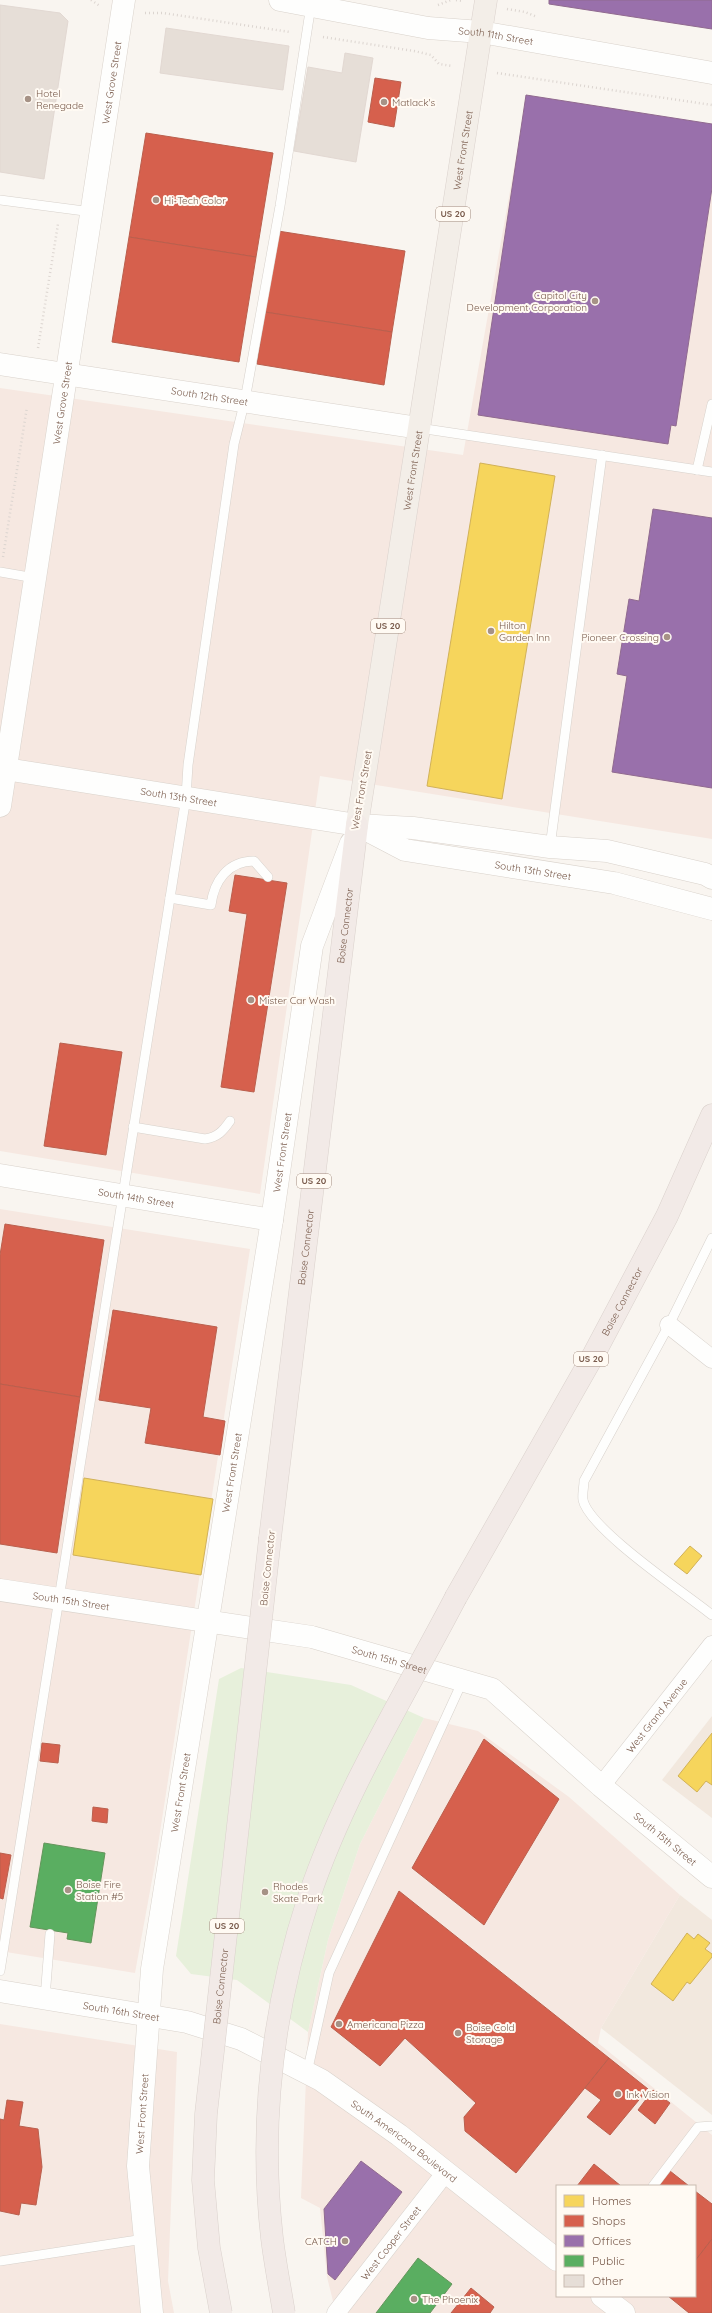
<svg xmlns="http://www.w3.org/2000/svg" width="712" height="2313" viewBox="0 0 712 2313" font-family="Quicksand,sans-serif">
<rect width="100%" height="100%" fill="#f9f5f0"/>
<g fill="#f2e8de">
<polygon points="712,1716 712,1818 662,1780"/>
<polygon points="680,1895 712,1920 712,2115 601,2028"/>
</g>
<g fill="#f6e8e1" fill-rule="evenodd">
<polygon points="527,95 712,125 712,839 320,776 260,1194 0,1151 0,388 463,455"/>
<polygon points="0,1209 250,1249 156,1858 135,1973 0,1951"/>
<path d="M424,1718L478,1731L569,1797L680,1895L601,2028L598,2043L712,2135V2313H336L327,2277L320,2208L301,2198L308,2032L328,1940L360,1844ZM557,2186H695V2296H557Z"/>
<polygon points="0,2024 177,2052 168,2281 174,2313 0,2313"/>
</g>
<polygon fill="#e7f0db" points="241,1668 351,1685 424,1718 360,1844 328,1940 308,2032 237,1980 191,1974 176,1956 219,1679"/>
<g fill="#f6d55c" stroke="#d1b158">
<polygon points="480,463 555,476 502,799 427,786"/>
<polygon points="84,1478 213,1499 201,1575 73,1555"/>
<polygon points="690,1546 702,1556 687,1574 674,1564"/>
<polygon points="712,1733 712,1785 706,1781 697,1792 678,1776"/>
<polygon points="687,1933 694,1939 698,1934 710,1943 705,1949 712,1954 712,1957 690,1984 687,1982 673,2001 651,1984"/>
</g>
<g fill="#d6604d" stroke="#ba5f4d">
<polygon points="375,78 401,82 394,127 368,122"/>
<polygon points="146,133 273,153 256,257 129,237"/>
<polygon points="278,231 405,251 392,332 265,312"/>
<polygon points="129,237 256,257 239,362 112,342"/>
<polygon points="265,312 392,332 384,385 257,364"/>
<polygon points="235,875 287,883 254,1092 221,1087 247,914 229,911"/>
<polygon points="60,1043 122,1052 106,1155 44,1146"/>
<polygon points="5,1224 104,1240 80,1397 0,1384 0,1255"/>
<polygon points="113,1310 217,1327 203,1417 225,1421 220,1455 145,1443 151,1408 99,1400"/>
<polygon points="0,1384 80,1397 57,1553 0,1544"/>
<polygon points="484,1739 559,1799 484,1925 412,1868"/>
<polygon points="42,1743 60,1745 58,1763 40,1761"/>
<polygon points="93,1807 108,1809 107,1823 92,1821"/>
<polygon points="0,1853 11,1855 3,1899 0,1898"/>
<polygon points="399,1891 609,2058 516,2173 465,2131 464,2117 476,2103 405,2038 380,2066 331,2027"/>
<polygon points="609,2058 648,2089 610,2135 587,2117 601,2100 585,2088"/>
<polygon points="653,2090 670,2103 655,2124 638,2110"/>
<polygon points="7,2100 23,2102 19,2126 38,2129 42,2167 36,2205 21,2203 19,2215 0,2211 0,2119 4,2120"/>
<polygon points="594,2164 621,2186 577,2186"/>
<polygon points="670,2171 689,2186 659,2186"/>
<polygon points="695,2191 712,2204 712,2239 695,2261"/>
<polygon points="712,2239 712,2313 689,2313 668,2296 695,2296 695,2261"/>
<polygon points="471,2288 494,2307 490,2313 451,2313"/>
</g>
<g fill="#9970ab" stroke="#906a8f">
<polygon points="549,0 712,0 712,29 549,4"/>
<polygon points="526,95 712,124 712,188 676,426 671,425 668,444 478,415"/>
<polygon points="653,509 712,518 712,788 612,772 627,676 617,674 629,599 639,601"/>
<polygon points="361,2161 402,2192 335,2280 328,2274 324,2209"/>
</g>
<g fill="#5aae61" stroke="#64955b">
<polygon points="44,1843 105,1853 91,1943 67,1939 68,1933 30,1927"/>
<polygon points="418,2258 452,2284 430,2313 376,2313"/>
</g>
<g fill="#e6ded7" stroke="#e2d8d2">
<polygon points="0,5 60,13 68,21 44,179 0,172"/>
<polygon points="166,28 289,46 283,90 160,73"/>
<polygon points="345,53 373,58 356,162 294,151 308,67 342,73"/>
</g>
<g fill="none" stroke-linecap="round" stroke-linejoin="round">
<g stroke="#d7d1cb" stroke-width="10">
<g id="lane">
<polyline points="0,200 92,212"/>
<polyline points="419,428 712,472"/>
<polyline points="697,470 712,404"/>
<polyline points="0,572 35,578"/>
<polyline points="550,847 602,455"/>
<path d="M170,898L211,905C214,881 228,861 254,861L268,877"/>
<path d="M133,1127L205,1139C218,1137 223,1131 230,1121"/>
<path d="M712,1238L669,1325L584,1481C584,1487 582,1494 583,1500C589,1529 686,1594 712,1615"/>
<polyline points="0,1971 186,797 188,765 234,444 245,400 280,206 311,5"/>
<polyline points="45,1998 50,1934"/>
<polyline points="307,2073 329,1973 463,1680"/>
<polyline points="653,2186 698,2127 712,2126"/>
<polyline points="0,2261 144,2239"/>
</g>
</g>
<g stroke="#d7d1cb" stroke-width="19">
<g id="street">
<polyline points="669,1325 712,1359"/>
<path id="s1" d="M601,1786L712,1645"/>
<path id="s2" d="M336,2313L446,2172"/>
</g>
</g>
<g stroke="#d9d2cb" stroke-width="23">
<g id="secondary">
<path id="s3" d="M280,0L428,28L481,32L712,73"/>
<path id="s4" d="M0,364L419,428"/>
<path id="s5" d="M0,768L357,825L413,828L550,847L607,851L705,874L712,878"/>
<path id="s6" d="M0,806L124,0"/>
<path id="s7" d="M363,828L405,850L614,883L712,909"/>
<path id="s8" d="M0,1175L272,1220"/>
<path id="s9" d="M0,1590L312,1637L492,1689L601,1786L712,1877"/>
<path id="s10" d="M0,1991L187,2022L241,2039L321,2080L399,2135L557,2260"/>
<polyline points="602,2296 624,2313"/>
<path id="s11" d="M152,2313L138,2166L152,1969L272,1220L312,946L351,843"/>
</g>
</g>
<g stroke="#dad1cc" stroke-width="23">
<g id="primary">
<path id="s12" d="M357,825L486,0"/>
</g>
</g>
<g stroke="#dad1cc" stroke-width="23">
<g id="highway">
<path id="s13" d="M270,1538L357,825"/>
<path id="s14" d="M456,1597L594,1354L667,1216L712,1115"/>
</g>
</g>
<g stroke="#dcd5d0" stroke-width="2.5" stroke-dasharray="1 3" stroke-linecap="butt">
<polyline points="91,0 100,6"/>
<polyline points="456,0 463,1"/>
<polyline points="438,5 451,0"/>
<polyline points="507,9 525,12 537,17"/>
<polyline points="145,13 163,13 290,32"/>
<polyline points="323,37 414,51 431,55 439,64 452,66"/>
<polyline points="497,73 712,105"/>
<polyline points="38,348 58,224"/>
<polyline points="3,557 27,407"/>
</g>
<use href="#lane" stroke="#fefefd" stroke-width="9"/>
<use href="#street" stroke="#fefefd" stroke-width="18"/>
<use href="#secondary" stroke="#fefefd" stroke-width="22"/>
<use href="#primary" stroke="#f3eee8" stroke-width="22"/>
<use href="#highway" stroke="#f2eae7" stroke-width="22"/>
<g stroke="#dad1cc" stroke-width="23" stroke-linecap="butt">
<g id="highway-bridge">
<path id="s15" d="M221,2313L209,2248L203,2180L206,2114L270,1538"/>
<path d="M284,2313C280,2288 275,2263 272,2238C259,2123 273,2007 309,1897C344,1792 405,1695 456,1597"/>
</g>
</g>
<use href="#highway-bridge" stroke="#f2eae7" stroke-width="22"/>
</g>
<g fill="#a69286" stroke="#fffaf3" stroke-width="1.5">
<circle cx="28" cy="99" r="4"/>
<circle cx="384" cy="102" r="4"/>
<circle cx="156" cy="200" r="4"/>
<circle cx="595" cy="301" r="4"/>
<circle cx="491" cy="631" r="4"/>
<circle cx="667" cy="637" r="4"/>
<circle cx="251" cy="1000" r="4"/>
<circle cx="68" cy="1890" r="4"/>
<circle cx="265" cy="1892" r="4"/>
<circle cx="339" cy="2024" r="4"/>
<circle cx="458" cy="2033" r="4"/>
<circle cx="618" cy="2094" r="4"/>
<circle cx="345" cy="2241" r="4"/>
<circle cx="414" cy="2299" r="4"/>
</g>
<g text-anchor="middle" stroke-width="4" stroke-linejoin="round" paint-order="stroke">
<g fill="#fffaf3" stroke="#a28b7f" stroke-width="1">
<rect x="436" y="207" width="34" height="14" rx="3"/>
<rect x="371" y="619" width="34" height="14" rx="3"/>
<rect x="297" y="1174" width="34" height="14" rx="3"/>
<rect x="574" y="1352" width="34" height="14" rx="3"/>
<rect x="210" y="1919" width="34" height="14" rx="3"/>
</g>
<g font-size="9" font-weight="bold" fill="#7a5c4d">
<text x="453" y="217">US 20</text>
<text x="388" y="629">US 20</text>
<text x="314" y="1184">US 20</text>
<text x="591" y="1362">US 20</text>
<text x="227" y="1929">US 20</text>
</g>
<g font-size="10" fill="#7a5c4d" stroke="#fffaf3">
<text dy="4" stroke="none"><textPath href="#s3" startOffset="219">South 11th Street</textPath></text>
<text dy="4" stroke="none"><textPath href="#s6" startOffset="732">West Grove Street</textPath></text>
<text dy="4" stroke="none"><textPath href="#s12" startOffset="683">West Front Street</textPath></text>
<text dy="4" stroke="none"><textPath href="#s4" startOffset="212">South 12th Street</textPath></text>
<text dy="4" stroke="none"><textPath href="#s6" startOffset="408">West Grove Street</textPath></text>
<text dy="4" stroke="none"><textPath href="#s12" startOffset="359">West Front Street</textPath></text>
<text transform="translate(361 790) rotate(-80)" y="4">West Front Street</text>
<text dy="4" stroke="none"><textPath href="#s5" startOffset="181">South 13th Street</textPath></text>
<text dy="4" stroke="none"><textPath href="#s7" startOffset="177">South 13th Street</textPath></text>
<text dy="4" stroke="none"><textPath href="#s13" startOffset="617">Boise Connector</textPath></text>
<text dy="4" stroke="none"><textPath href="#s11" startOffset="1172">West Front Street</textPath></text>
<text dy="4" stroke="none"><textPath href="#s8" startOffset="138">South 14th Street</textPath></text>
<text dy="4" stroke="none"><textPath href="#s13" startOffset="293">Boise Connector</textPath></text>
<text dy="4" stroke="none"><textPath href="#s14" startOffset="339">Boise Connector</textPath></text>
<text dy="4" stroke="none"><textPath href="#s11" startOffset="848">West Front Street</textPath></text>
<text transform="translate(267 1568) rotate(-84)" y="4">Boise Connector</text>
<text dy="4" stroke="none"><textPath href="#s9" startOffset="72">South 15th Street</textPath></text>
<text dy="4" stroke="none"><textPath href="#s9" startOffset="396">South 15th Street</textPath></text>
<text dy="4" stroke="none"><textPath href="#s1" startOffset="90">West Grand Avenue</textPath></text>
<text dy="4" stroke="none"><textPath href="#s11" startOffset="524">West Front Street</textPath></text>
<text dy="4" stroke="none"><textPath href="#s9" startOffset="732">South 15th Street</textPath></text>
<text dy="4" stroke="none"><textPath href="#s15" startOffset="329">Boise Connector</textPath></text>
<text dy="4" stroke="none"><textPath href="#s10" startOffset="123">South 16th Street</textPath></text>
<text dy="4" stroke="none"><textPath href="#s11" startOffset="200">West Front Street</textPath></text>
<text dy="4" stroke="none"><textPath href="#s10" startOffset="439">South Americana Boulevard</textPath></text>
<text dy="4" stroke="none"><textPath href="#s2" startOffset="89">West Cooper Street</textPath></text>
</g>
<g font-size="10" fill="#7a5c4d" stroke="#fffaf3" text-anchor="start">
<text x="36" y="97">Hotel<tspan x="36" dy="12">Renegade</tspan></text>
<text x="392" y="106">Matlack's</text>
<text x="164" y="204">Hi-Tech Color</text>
<text x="587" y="299" text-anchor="end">Capitol City<tspan x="587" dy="12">Development Corporation</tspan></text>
<text x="499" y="629">Hilton<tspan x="499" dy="12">Garden Inn</tspan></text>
<text x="659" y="641" text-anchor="end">Pioneer Crossing</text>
<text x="259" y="1004">Mister Car Wash</text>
<text x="76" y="1888">Boise Fire<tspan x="76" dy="12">Station #5</tspan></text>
<text x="273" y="1890">Rhodes<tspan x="273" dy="12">Skate Park</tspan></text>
<text x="347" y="2028">Americana Pizza</text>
<text x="466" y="2031">Boise Cold<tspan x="466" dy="12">Storage</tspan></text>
<text x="626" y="2098">Ink Vision</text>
<text x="337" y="2245" text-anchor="end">CATCH</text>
<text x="422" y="2303">The Phoenix</text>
</g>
</g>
<rect x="556" y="2185" width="140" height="112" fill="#fffaf3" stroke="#cabbb1"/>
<rect x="564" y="2195" width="20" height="12" fill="#f6d55c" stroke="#cabbb1"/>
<text x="592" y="2205" font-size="12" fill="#7a5c4d">Homes</text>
<rect x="564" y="2215" width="20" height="12" fill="#d6604d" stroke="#cabbb1"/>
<text x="592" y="2225" font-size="12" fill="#7a5c4d">Shops</text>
<rect x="564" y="2235" width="20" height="12" fill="#9970ab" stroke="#cabbb1"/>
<text x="592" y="2245" font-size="12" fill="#7a5c4d">Offices</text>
<rect x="564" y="2255" width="20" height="12" fill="#5aae61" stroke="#cabbb1"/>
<text x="592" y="2265" font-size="12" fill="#7a5c4d">Public</text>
<rect x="564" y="2275" width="20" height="12" fill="#e6ded7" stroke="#cabbb1"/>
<text x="592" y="2285" font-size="12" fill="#7a5c4d">Other</text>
</svg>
